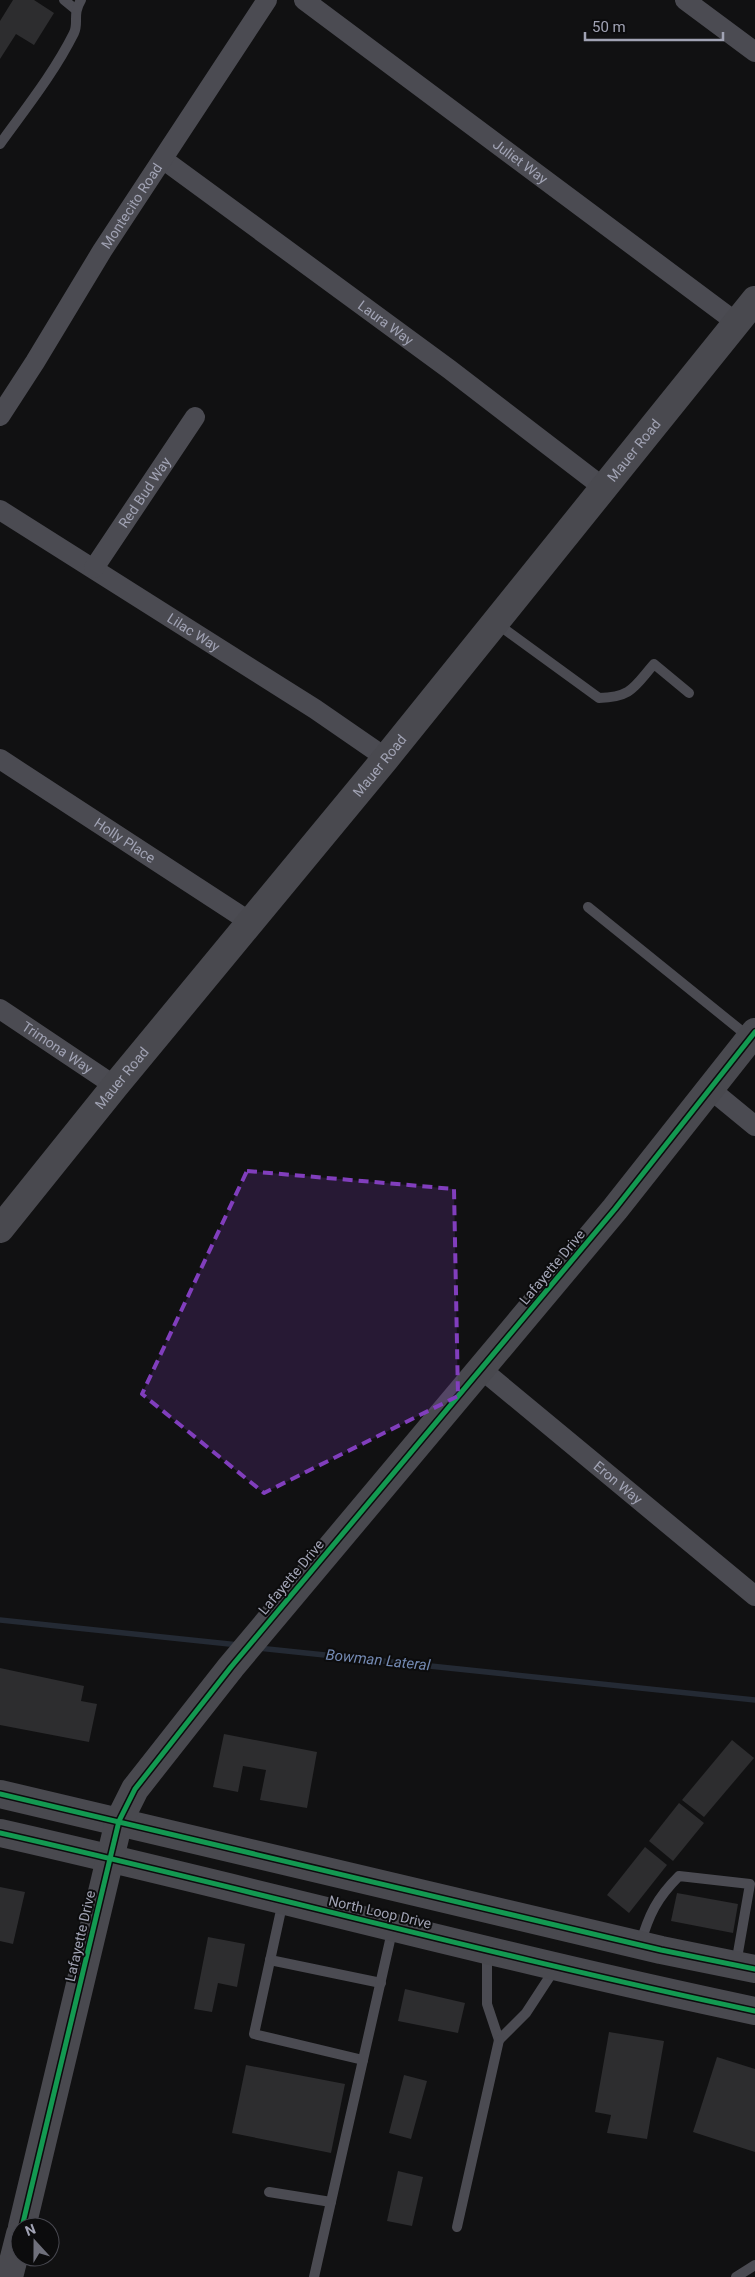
<svg xmlns="http://www.w3.org/2000/svg" width="755" height="2277" viewBox="0 0 755 2277" font-family="Roboto,sans-serif">
<rect width="100%" height="100%" fill="#111112"/>
<g fill="none" stroke-linecap="round" stroke-linejoin="round">
<g stroke="#242a34" stroke-width="5.5">
<polyline points="0,1620 239,1645"/>
<polyline points="258,1648 755,1700"/>
</g>
</g>
<g fill="#2d2d2f">
<polygon points="13,0 34,0 54,13 34,45 16,34 0,59 0,21"/>
<polygon points="0,1668 84,1686 81,1701 97,1704 89,1742 0,1725"/>
<polygon points="224,1734 317,1752 307,1808 260,1800 266,1770 243,1766 238,1792 213,1787"/>
<polygon points="732,1740 754,1758 704,1817 682,1800"/>
<polygon points="679,1803 704,1823 673,1861 649,1841"/>
<polygon points="645,1847 667,1865 629,1913 607,1895"/>
<polygon points="0,1887 25,1892 13,1944 0,1941"/>
<polygon points="677,1893 738,1904 733,1933 671,1921"/>
<polygon points="208,1937 245,1944 237,1987 218,1983 212,2012 194,2009"/>
<polygon points="405,1989 465,2003 458,2033 398,2021"/>
<polygon points="609,2032 664,2041 647,2139 607,2133 611,2115 595,2112"/>
<polygon points="717,2057 755,2069 755,2152 693,2132"/>
<polygon points="246,2065 345,2084 331,2153 232,2133"/>
<polygon points="404,2075 427,2081 411,2139 389,2133"/>
<polygon points="398,2171 423,2177 412,2226 387,2221"/>
</g>
<g fill="none" stroke-linecap="round" stroke-linejoin="round">
<g stroke="#4b4b52" stroke-width="10">
<polyline points="64,0 75,9"/>
<path d="M0,144C26,108 54,73 74,33C79,22 72,15 81,0"/>
<path d="M496,623L599,698C632,697 634,687 654,664L689,693"/>
<polyline points="588,907 749,1037"/>
<polyline points="283,1901 254,2034 363,2060"/>
<path d="M640,1945C649,1914 657,1898 679,1876L750,1884L736,1964"/>
<polyline points="487,1953 487,2004 499,2040 526,2013 556,1967"/>
<polyline points="270,1960 381,1983"/>
<polyline points="269,2192 331,2202"/>
<polyline points="457,2227 499,2040"/>
<polyline points="314,2277 393,1927"/>
<polyline points="736,2277 755,2265"/>
</g>
<g stroke="#4b4b52" stroke-width="20">
<path id="s1" d="M304,0L737,323"/>
<polyline points="685,0 755,52"/>
<path id="s2" d="M164,160L449,369L604,488"/>
<path id="s3" d="M0,416L35,362L102,251L267,0"/>
<path id="s4" d="M0,510L315,709L386,758"/>
<path id="s5" d="M94,568L195,417"/>
<path id="s6" d="M0,759L250,922"/>
<path id="s7" d="M0,1009L115,1086"/>
<polyline points="710,1089 755,1126"/>
<path id="s8" d="M481,1369L755,1596"/>
</g>
<g stroke="#49494f" stroke-width="28">
<path id="s9" d="M0,1229L115,1086L386,758L755,300"/>
<polyline points="0,1794 661,1950 755,1969"/>
<path d="M0,1833C252,1890 502,1958 755,2011"/>
<polyline points="22,2227 119,1821 135,1789 231,1667 615,1209 755,1032"/>
<polyline points="9,2277 20,2234"/>
</g>
<g stroke="#0c0c0d" stroke-width="8">
<g id="cycleway">
<polyline points="0,1794 661,1950 755,1969"/>
<path d="M0,1833C252,1890 502,1958 755,2011"/>
<polyline points="22,2227 119,1821 135,1789 231,1667 615,1209 755,1032"/>
</g>
</g>
<use href="#cycleway" stroke="#139951" stroke-width="5"/>
</g>
<path fill="#813ebd" fill-opacity="0.2" stroke="#813ebd" stroke-width="4" stroke-dasharray="10 6" stroke-linejoin="round" d="M247,1171L454,1189L458,1396L264,1493L142,1394Z"/>
<g text-anchor="middle" stroke-width="4" stroke-linejoin="round" paint-order="stroke">
<g font-size="14" fill="#a1a3b4" stroke="#0c0c0d">
<text dy="5" stroke="none"><textPath href="#s1" startOffset="270">Juliet Way</textPath></text>
<text dy="5" stroke="none"><textPath href="#s3" startOffset="248">Montecito Road</textPath></text>
<text dy="5" stroke="none"><textPath href="#s2" startOffset="275">Laura Way</textPath></text>
<text dy="5" stroke="none"><textPath href="#s9" startOffset="1004">Mauer Road</textPath></text>
<text dy="5" stroke="none"><textPath href="#s5" startOffset="91">Red Bud Way</textPath></text>
<text dy="5" stroke="none"><textPath href="#s4" startOffset="229">Lilac Way</textPath></text>
<text dy="5" stroke="none"><textPath href="#s9" startOffset="599">Mauer Road</textPath></text>
<text dy="5" stroke="none"><textPath href="#s6" startOffset="149">Holly Place</textPath></text>
<text dy="5" stroke="none"><textPath href="#s7" startOffset="69">Trimona Way</textPath></text>
<text dy="5" stroke="none"><textPath href="#s9" startOffset="194">Mauer Road</textPath></text>
<text transform="translate(552 1267) rotate(-50)" y="5">Lafayette Drive</text>
<text dy="5" stroke="none"><textPath href="#s8" startOffset="178">Eron Way</textPath></text>
<text transform="translate(291 1577) rotate(-50)" y="5">Lafayette Drive</text>
<text transform="translate(380 1912) rotate(13)" y="5">North Loop Drive</text>
<text transform="translate(80 1936) rotate(-77)" y="5">Lafayette Drive</text>
</g>
<g font-size="15" font-style="italic" fill="#748ab3" stroke="#0c0c0d">
<text transform="translate(378 1660) rotate(6)" y="5">Bowman Lateral</text>
</g>
</g>
<g transform="translate(35 2242) rotate(339)"><circle r="24" fill="#0c0c0d" stroke="#484850"/>
<path d="M0-4L9 19L0 12L-9 19Z" fill="#6f707b"/>
<text y="-8" font-size="14" font-weight="bold" text-anchor="middle" fill="#a1a3b4">N</text>
</g>
<path d="M585 32v8h138v-8" fill="none" stroke="#a1a3b4" stroke-width="2.5"/>
<text x="592" y="32" font-size="15" fill="#a1a3b4" stroke="#0c0c0d" stroke-width="4" paint-order="stroke">50 m</text>
</svg>
